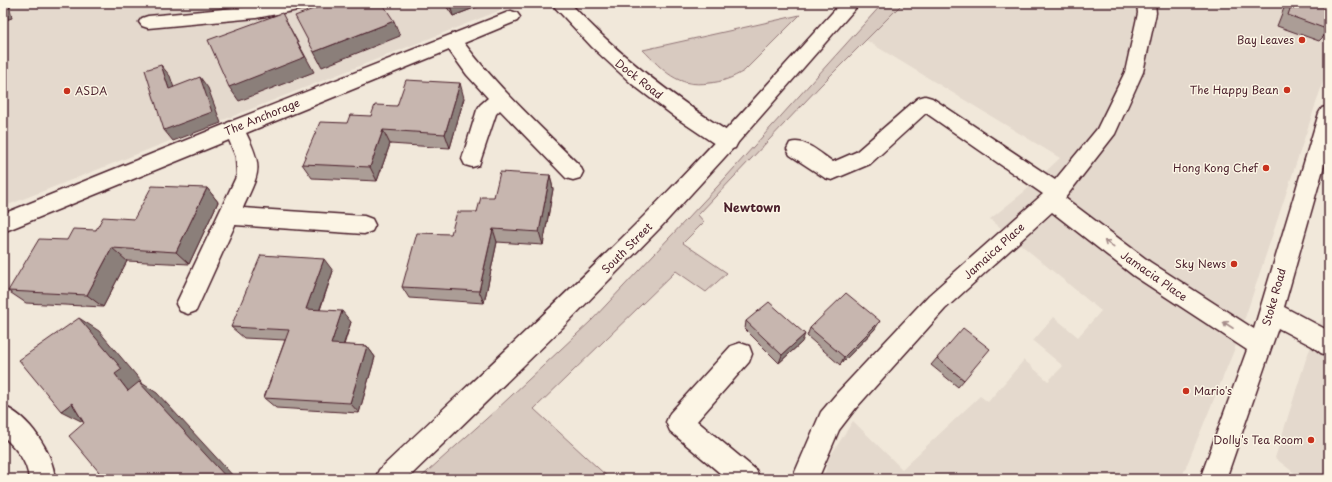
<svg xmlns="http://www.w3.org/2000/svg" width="1332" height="482" viewBox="0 0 1332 482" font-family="'Playpen Sans',sans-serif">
<rect width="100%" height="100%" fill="#f1e8da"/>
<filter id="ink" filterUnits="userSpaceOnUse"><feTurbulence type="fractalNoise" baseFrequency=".025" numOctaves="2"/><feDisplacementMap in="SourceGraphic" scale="8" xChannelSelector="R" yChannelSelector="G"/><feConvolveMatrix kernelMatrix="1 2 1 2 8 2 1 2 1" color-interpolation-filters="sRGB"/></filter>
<g filter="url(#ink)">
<g fill="#e4d9cd">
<polygon points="3,3 519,3 3,207"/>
<polygon points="903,3 1319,3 1329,6 1329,64 1235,348 1181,479 823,479 829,458 853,421 902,469 980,396 988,402 1024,360 1048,381 1063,366 1033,341 1054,317 1078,337 1101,311 990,219 1024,192 1060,158 864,39"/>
<polygon points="1329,300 1329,479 1302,479 1275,458 1306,359"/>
</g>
<g fill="#d8cac0" stroke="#917476">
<polygon points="883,3 903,3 820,86 698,215 704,222 683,243 727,273 706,292 676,271 534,409 610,479 419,479 495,411 592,320 717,187"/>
<path d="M800,15L744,71C732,78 722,82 709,83C677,88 663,70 643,50Z"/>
</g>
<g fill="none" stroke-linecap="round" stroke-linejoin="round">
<g stroke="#4a1f2b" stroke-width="3">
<g id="minor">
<polygon points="272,3 312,3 309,7 303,9 256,18 148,28 142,26 139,22 142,18 148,16 256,6"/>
<path d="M551,3H570C619,56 674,98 735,136L738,142L735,148L728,150L721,148L675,117L632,84L592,47Z"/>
<path d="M1137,3H1155L1156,13L1143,72L1115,134L1065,198L1150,262L1254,329L1319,113L1322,108L1329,106V148L1284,307L1329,331V356L1321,353L1312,346L1278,328L1226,479H1200L1247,350L1134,276L1052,212L945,309L856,408L839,430L818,479H792L821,412L838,392L929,295L1043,194L926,113L870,164L832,180L825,178L790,155L787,149L790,143C805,138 821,154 833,162L856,152L918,98L925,96L932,98L1055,180L1097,129L1125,72L1138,13Z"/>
<path d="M511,11L517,13L520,17L517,21L464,43C498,88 540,126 580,166L583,172L580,178L573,180L566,178L500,110L496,114L479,165L472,167L465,165L462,159L477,110L480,105L488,98L467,75L449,50L246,133C264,170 259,172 243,208L364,216L372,219L375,225L372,231L364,234L235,225L196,311L188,314L180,311L176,304L237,175L236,157L229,140L3,232V214L226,124L227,123Z"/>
<polygon points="740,343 749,346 752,354 749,362 697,421 756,470 760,479 727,479 670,431 666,422 670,413 731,346"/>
<path d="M3,406C29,416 53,452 55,479H29C27,460 16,449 3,436Z"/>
</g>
</g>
<g stroke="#4a1f2b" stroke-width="3">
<path id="major" d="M841,3H860L734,147L659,229L562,328L407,479H375L379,470C467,386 558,303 644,216C712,147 776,75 841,3Z"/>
</g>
<use href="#minor" fill="#fcf5e5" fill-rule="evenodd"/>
<use href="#major" fill="#fcf5e5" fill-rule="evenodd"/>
</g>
<g fill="#ab9d96" stroke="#4a1f2b">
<polygon points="444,3 487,3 453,16"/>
<polygon points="1286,3 1329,3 1329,31 1319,41 1277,26"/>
<polygon points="464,98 450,148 390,144 377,181 312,178 302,164 347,123 371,116 397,106"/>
<polygon points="550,175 553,189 543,245 497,242 484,303 409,298 402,287 451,234 494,197"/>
<polygon points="207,188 218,202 189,264 127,261 103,307 26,303 8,291 67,240 96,230 134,219"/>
<polygon points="333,271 320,310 351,322 344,345 367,346 375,357 359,413 276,408 264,398 285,340 244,338 231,327"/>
<polygon points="746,321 802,342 779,363 745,329"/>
<polygon points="810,328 875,329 840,365 807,336"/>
<polygon points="937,358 964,380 958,387 931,365"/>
</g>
<g fill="#8b7f7a" stroke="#4a1f2b">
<polygon points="3,3 9,3 12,18 3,21"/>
<polygon points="454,3 487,3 453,16 450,5"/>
<polygon points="394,21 400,36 322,67 314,52"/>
<polygon points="290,28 314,72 239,101 229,87"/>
<polygon points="161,65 170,76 178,100 169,89"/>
<polygon points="200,77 208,88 221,123 173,141 164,130"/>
<polygon points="460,83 464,98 450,148 445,134"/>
<polygon points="383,130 390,144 377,181 370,167"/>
<polygon points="550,175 553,189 543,245 539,232"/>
<polygon points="207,188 218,202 189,264 176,252"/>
<polygon points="493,229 497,242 484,303 479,291"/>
<polygon points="112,248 127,261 103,307 87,295"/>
<polygon points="324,259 333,271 316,320 306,309"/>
<polygon points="342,311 351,322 340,355 331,344"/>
<polygon points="79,318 99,331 141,381 140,382 157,393 236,479 228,479 128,391 115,374"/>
<polygon points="880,321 875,329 840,365 844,357"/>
<polygon points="805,334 802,342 779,363 782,355"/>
<polygon points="367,346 375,357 359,413 350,403"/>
<polygon points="72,403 83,422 61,411"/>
</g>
<g fill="#c7b6af" stroke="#4a1f2b">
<polygon points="329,3 382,3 394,21 314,52 295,16"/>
<polygon points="1292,3 1317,3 1329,7 1329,30 1288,15"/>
<polygon points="1317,3 1329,3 1329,7"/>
<polygon points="282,13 305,57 229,87 208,40"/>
<polygon points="161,65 169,89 200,77 212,112 164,130 145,70"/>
<polygon points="406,80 460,83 445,134 383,130 370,167 302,164 320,122 347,123 350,115 371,116 375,105 397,106"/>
<polygon points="500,172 550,175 539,232 493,229 479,291 402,287 417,233 451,234 457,212 477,212 481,197 494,197"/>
<polygon points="152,186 207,188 176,252 112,248 87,295 8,291 39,239 67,240 73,229 96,230 103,217 134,219"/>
<polygon points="261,255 324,259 306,309 342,311 331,344 367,346 350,403 264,398 289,330 231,327"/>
<polygon points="846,293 880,321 844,357 810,328"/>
<polygon points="769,302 805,334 782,355 746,321"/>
<polygon points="79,318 122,369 115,374 128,391 139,382 228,479 89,479 99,472 69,436 84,423 72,403 61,411 19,360"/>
<polygon points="963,328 990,349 964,380 937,358"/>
</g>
<defs><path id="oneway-shaft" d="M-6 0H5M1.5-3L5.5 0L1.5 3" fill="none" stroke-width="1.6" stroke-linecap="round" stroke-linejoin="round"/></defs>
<g stroke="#a38a88">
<use href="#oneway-shaft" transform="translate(1109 244) rotate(-143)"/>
<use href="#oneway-shaft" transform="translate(1228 325) rotate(-147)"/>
</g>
</g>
<g fill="#c8321e" stroke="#fcf5e5" stroke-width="1.5">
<circle cx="1302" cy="40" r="4"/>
<circle cx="1287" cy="90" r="4"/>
<circle cx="67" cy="91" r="4"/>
<circle cx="1266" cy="168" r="4"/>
<circle cx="1234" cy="264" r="4"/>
<circle cx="1186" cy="391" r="4"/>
<circle cx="1311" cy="440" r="4"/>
</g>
<g text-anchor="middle" stroke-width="3" stroke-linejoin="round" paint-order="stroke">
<g font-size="11" fill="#4a1f2b" stroke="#fcf5e5" text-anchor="end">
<text x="1294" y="44">Bay Leaves</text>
<text x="1279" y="94">The Happy Bean</text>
<text x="75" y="95" text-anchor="start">ASDA</text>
<text x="1258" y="172">Hong Kong Chef</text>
<text x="1226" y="268">Sky News</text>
<text x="1194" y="395" text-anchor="start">Mario's</text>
<text x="1303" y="444">Dolly's Tea Room</text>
</g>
<g font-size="11" fill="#4a1f2b" stroke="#fcf5e5">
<text transform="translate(639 79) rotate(38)" y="4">Dock Road</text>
<text transform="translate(262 117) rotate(-22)" y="4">The Anchorage</text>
<text transform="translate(627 248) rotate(-45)" y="4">South Street</text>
<text transform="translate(994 251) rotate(-42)" y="4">Jamaica Place</text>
<text transform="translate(1154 276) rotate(35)" y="4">Jamacia Place</text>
<text transform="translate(1274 297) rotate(-74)" y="4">Stoke Road</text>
</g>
<g font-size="12" font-weight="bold" fill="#4a1f2b" stroke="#fcf5e5">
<text x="752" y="212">Newtown</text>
</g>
</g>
<rect width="1332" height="482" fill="none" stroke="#fcf5e5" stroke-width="16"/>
<rect x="8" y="8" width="1316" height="466" fill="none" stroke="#4a1f2b" stroke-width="1.5" filter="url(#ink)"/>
</svg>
